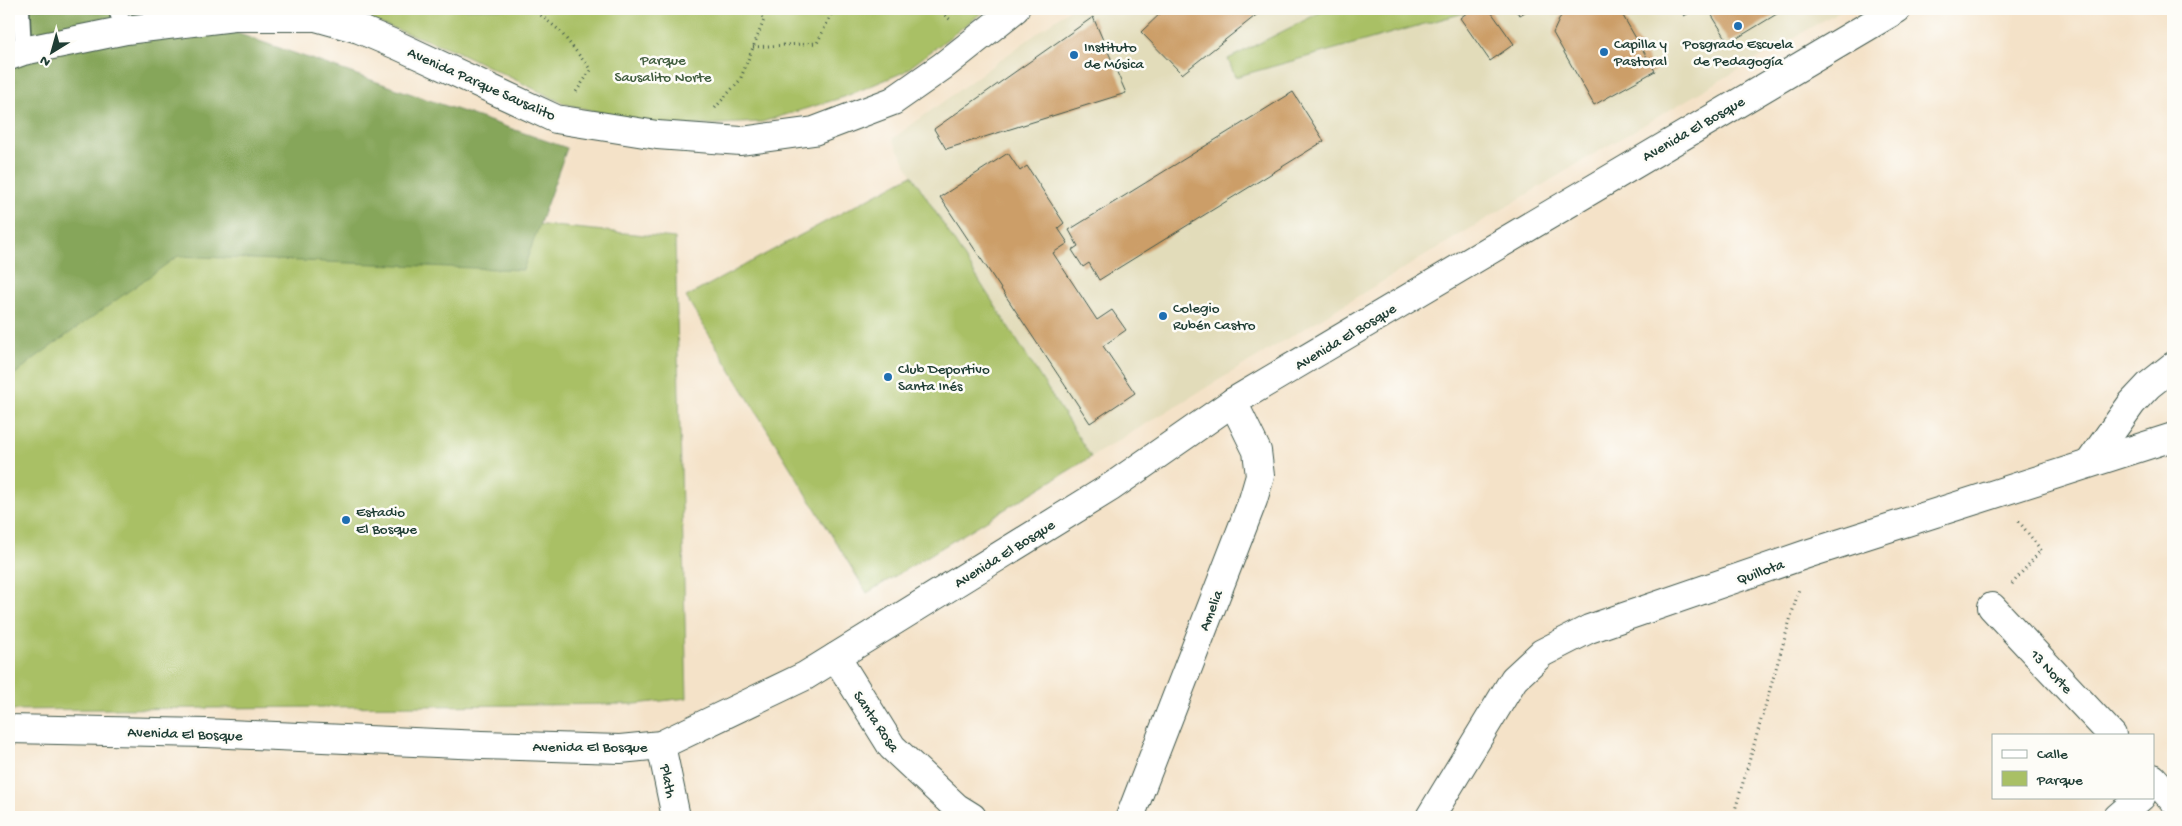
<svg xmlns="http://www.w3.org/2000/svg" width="2182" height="826" viewBox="0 0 2182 826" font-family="'Gochi Hand',sans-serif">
<rect width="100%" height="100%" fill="#fdfcf7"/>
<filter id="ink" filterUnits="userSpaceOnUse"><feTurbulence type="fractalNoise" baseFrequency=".02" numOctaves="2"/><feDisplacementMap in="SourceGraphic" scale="10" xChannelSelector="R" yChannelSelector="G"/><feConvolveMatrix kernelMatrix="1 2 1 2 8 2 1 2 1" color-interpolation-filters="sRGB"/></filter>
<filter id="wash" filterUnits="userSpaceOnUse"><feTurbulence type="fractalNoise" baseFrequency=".0096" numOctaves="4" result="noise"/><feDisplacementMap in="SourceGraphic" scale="20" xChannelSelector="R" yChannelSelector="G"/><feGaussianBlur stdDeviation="1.12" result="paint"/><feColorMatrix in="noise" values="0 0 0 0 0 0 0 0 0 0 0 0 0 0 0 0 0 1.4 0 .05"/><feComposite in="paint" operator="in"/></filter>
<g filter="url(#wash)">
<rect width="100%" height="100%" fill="#f4e2c8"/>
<polygon fill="#e2dcba" points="1070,9 1843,9 1599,151 1091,457 912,175 892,139"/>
<g fill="#a9c065" stroke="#647e4c">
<polygon points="339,9 987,9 904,72 844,97 762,122 658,127 565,104 454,50"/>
<polygon points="1327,9 1478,9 1235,77 1228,59"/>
<polygon points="912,175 1091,457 867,593 686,297"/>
<polygon points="362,207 675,238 687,698 636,704 9,710 9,342 140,232"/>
</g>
<polygon fill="#86a65a" stroke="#527247" points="9,9 167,9 567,148 523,270 178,256 36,357 9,379"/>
<g id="blocks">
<g fill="#cc9e68">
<polygon points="1165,9 1264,9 1182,74 1141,32"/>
<polygon points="1472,9 1489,9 1514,44 1490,61 1460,18"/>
<polygon points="1513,9 1530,9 1520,15"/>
<polygon points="1564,9 1619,9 1655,71 1594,105 1553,33"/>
<polygon points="1679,9 1696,9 1684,16"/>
<polygon points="1708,9 1785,9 1729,43"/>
<polygon points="1093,17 1126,93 946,149 934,129"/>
<polygon points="1293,92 1324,141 1099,280 1089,263 1083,267 1072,250 1078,246 1069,230"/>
<polygon points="1008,153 1020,171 1027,166 1064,223 1058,228 1068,243 1053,253 1097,320 1112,310 1126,330 1103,346 1135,393 1090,423 940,197"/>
</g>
</g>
</g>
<g filter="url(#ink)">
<use href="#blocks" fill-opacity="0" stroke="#3f564a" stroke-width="1"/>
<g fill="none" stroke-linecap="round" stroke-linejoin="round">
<g stroke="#3f564a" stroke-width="19">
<g id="lane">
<polyline points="21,9 23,51"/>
<polyline points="116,9 126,30"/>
</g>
</g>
<g stroke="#3f564a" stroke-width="30">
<g id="street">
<polyline points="9,56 23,51 126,30 234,17 316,17 359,29 399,46 556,119 657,135 741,141 814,131 893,101 943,66 1015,9"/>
<polyline points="1992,607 2112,735"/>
<polyline points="836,657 892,747 956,807 972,817"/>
<polyline points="9,729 206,733 482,745 620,749 661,745 805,676 1111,487 1233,402 1897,9"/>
<polyline points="661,745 676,817"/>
<polyline points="2153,778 2173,800"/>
<polyline points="1130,817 1253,500 1260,476 1257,451 1233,402"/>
<polyline points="2118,817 2141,797"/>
</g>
</g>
<g stroke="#3f564a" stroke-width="30">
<g id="secondary">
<polyline points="2090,462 2132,403 2149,385 2173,366"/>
<polyline points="1430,817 1514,679 1542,653 1589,629 1810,553 2173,437"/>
</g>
</g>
<g stroke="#3f564a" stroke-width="3" stroke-dasharray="1 4" stroke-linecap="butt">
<polyline points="533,9 559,30 591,70 576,92"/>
<polyline points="937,9 952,21"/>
<polyline points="753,47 817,43 834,9"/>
<polyline points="715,108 740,80 764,20 759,9"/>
<polyline points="2012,584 2041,550 2017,519"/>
<polyline points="1733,817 1799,589"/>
</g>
<use href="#lane" stroke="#fff" stroke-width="16"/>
<use href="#street" stroke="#fff" stroke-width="28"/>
<use href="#secondary" stroke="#fff" stroke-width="28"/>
</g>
</g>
<g fill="#1f6fb2" stroke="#fdfcf7" stroke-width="2">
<circle cx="1738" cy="26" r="5"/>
<circle cx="1604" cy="52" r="5"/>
<circle cx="1074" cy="55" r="5"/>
<circle cx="1163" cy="316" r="5"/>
<circle cx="888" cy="377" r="5"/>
<circle cx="346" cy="520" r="5"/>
</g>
<g text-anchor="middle" stroke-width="5" stroke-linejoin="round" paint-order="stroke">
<g font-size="15" fill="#1f3d34" stroke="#fdfcf7" text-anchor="start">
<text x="1614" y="48">Capilla y<tspan x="1614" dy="17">Pastoral</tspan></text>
<text x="1738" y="48" text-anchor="middle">Posgrado Escuela<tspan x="1738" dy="17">de Pedagogía</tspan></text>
<text x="1084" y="51">Instituto<tspan x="1084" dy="17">de Música</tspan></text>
<text x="1173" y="312">Colegio<tspan x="1173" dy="17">Rubén Castro</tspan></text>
<text x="898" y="373">Club Deportivo<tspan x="898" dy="17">Santa Inés</tspan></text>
<text x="356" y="516">Estadio<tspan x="356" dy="17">El Bosque</tspan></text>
</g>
<g font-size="15" fill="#425e40" stroke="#fdfcf7">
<text x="663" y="64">Parque<tspan x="663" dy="17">Sausalito Norte</tspan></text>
</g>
<g font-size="15" fill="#1f3d34" stroke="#fdfcf7">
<text transform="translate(482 83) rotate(24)" y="5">Avenida Parque Sausalito</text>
<text transform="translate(1693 128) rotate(-30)" y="5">Avenida El Bosque</text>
<text transform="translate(1345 336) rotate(-31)" y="5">Avenida El Bosque</text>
<text transform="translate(1004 553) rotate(-32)" y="5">Avenida El Bosque</text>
<text transform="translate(1760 571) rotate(-20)" y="5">Quillota</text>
<text transform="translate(1210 610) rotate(-69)" y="5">Amelia</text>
<text transform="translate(2052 671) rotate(47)" y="5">13 Norte</text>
<text transform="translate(877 721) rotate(56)" y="5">Santa Rosa</text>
<text transform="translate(185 733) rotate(2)" y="5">Avenida El Bosque</text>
<text x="590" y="751">Avenida El Bosque</text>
<text transform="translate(669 781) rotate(79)" y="5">Plath</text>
</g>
</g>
<rect width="2182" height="826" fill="none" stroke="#fdfcf7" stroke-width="30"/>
<rect x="1992" y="734" width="162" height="65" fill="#fdfcf7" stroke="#a4b0a9"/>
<rect x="2002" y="750" width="25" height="8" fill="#ffffff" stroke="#a4b0a9"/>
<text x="2037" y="758" font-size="15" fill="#1f3d34">Calle</text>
<rect x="2002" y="771" width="25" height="15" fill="#a9c065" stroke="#a4b0a9"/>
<text x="2037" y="784" font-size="15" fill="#1f3d34">Parque</text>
<g transform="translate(52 52) rotate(217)" stroke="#fdfcf7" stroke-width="4" paint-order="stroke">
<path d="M0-4L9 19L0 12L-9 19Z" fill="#1f3d34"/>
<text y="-8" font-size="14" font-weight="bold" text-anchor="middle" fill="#1f3d34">N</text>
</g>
</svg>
